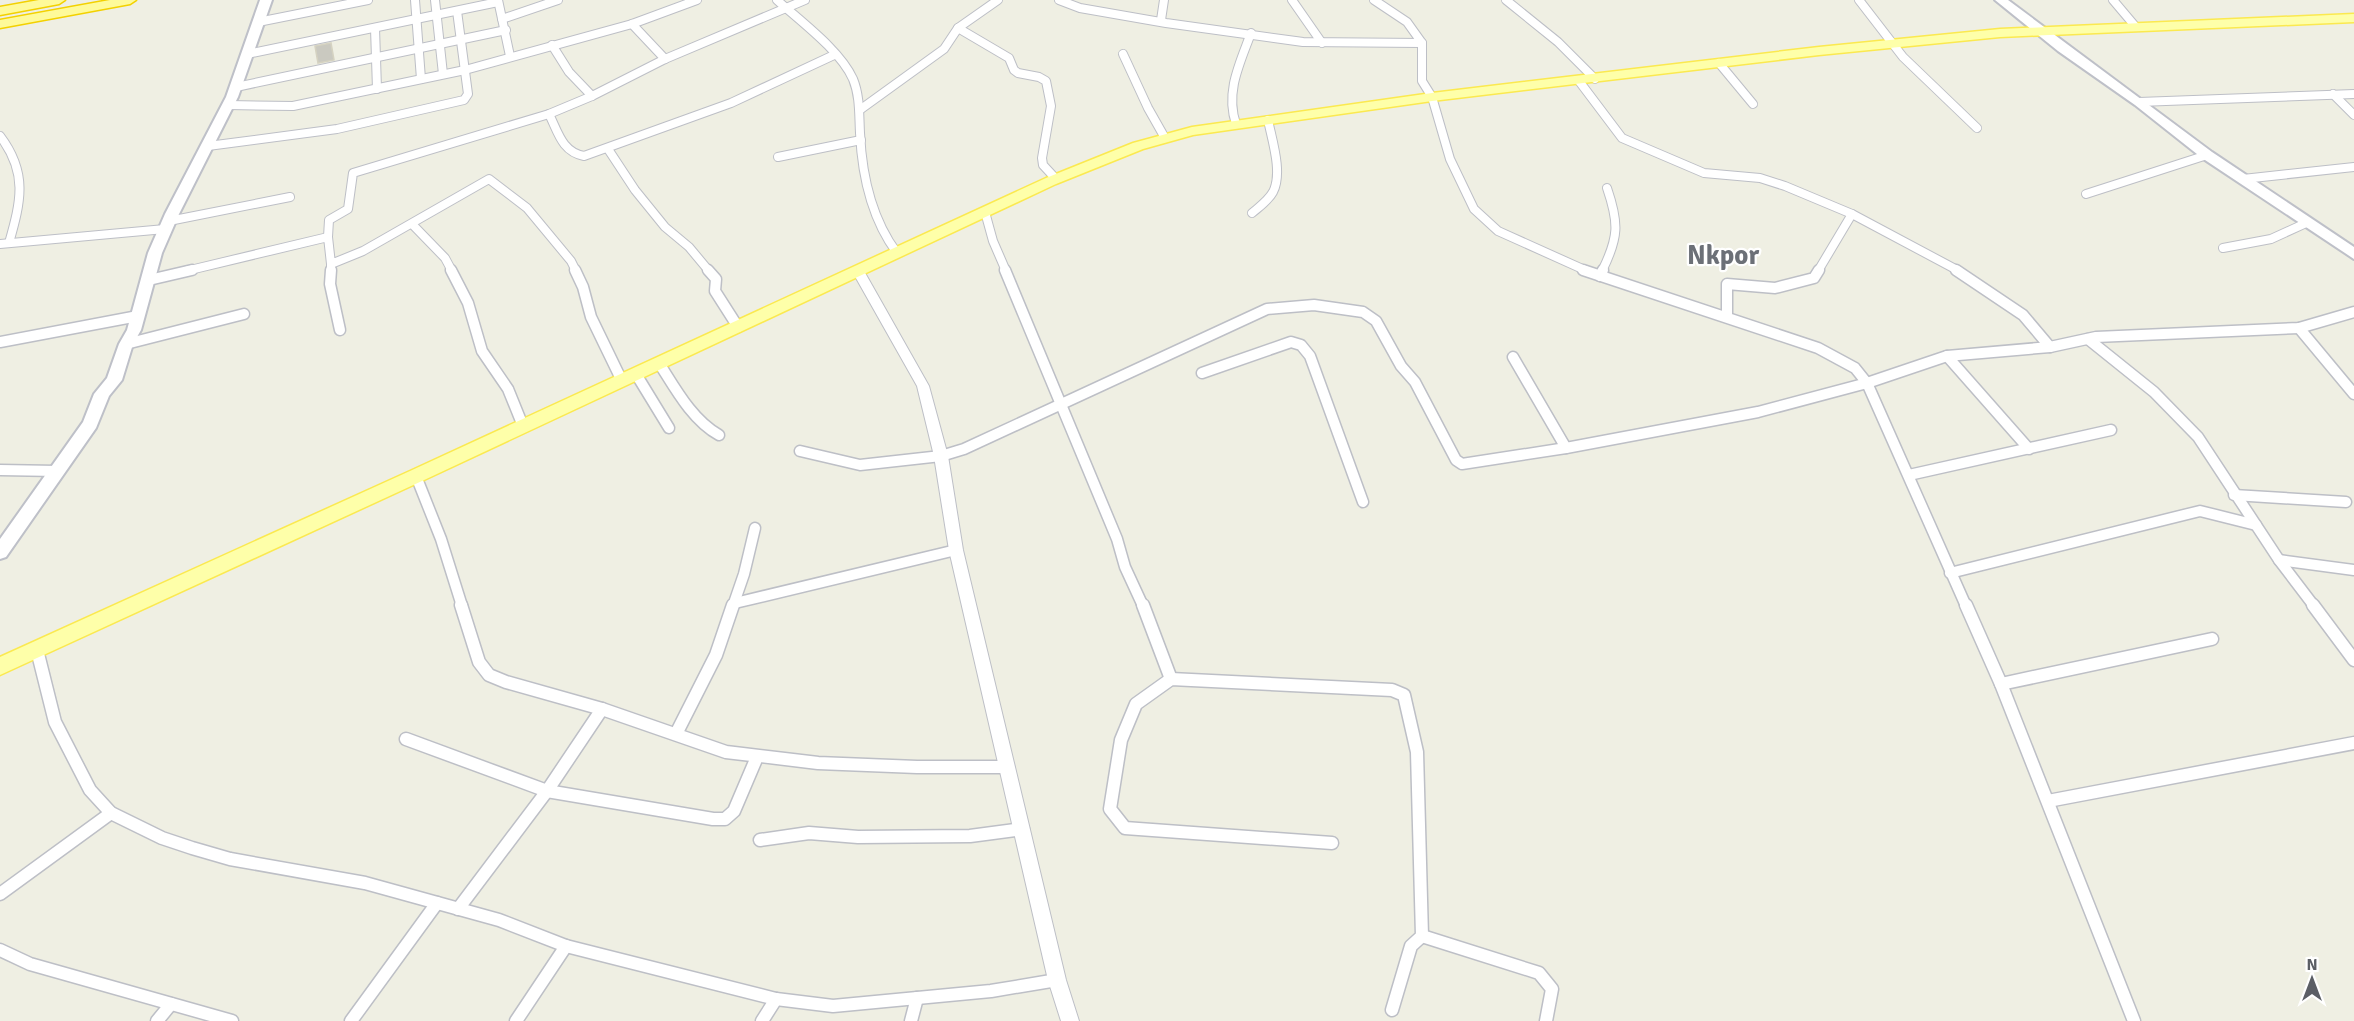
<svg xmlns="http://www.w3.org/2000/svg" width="2354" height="1021" viewBox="0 0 2354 1021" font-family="Signika,sans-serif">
<rect width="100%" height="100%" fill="#efefe3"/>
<polygon fill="#cac9c0" stroke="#d5d2c1" stroke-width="1.5" points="331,43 334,60 318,63 315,46"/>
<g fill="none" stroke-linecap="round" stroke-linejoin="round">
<g stroke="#bdbfc6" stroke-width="10">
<g id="minor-far2">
<polyline points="415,0 421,79"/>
<polyline points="435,0 443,74"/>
<polyline points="498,0 510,56"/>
<path d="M777,0C800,21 840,50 853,79C860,96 859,114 860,133C862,176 871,218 897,253"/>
<polyline points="1059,0 1080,8 1166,23 1303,42 1422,43"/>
<polyline points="1292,0 1322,43"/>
<polyline points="1374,0 1407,22 1422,43 1422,81 1432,97 1450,159 1474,209 1498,231 1587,271"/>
<polyline points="1506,0 1558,42 1595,79"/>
<polyline points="1859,0 1903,57 1977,128"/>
<polyline points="2113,0 2135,26"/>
<polyline points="502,19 558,0"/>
<polyline points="1161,20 1164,0"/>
<polyline points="258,22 368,0"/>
<polyline points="632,24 665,59"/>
<polyline points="375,28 377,89"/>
<polyline points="958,28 1009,58 1014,70 1018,73 1039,77 1046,81 1051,106 1042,158 1043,165 1056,179"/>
<polyline points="552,45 569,72 592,96"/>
<polyline points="247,54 498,2"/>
<polyline points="1123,54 1148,108 1165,138"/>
<polyline points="1719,63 1753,104"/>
<polyline points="1579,81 1622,138 1704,173 1760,178 1785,186 1852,214 1959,271"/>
<polyline points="236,87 506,30"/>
<polyline points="2333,94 2354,115"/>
<polyline points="2139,102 2354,94"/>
<polyline points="228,105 293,106 465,70 632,24 697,0"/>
<polyline points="861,109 944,49 958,28 998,0"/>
<path d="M549,114C558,132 562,152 584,156L731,103L834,55"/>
<path d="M1236,124C1225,92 1240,63 1251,33"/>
<path d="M0,136C28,173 21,201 9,243"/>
<polyline points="208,146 337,129 464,100 468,94 457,11"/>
<polyline points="608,149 635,190 665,227 689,247 709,271"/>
<polyline points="778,157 861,140"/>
<polyline points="2243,179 2354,167"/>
<polyline points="2086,194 2207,155"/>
<polyline points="985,212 993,241 1006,271"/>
<path d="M1252,213C1259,207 1268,201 1273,192C1283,173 1272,140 1268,120"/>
<polyline points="169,221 290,197"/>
<polyline points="412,224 445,258 452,271"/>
<polyline points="328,237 329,220 348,209 353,173 549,114 592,96 665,59 805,0"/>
<polyline points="0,244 165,229"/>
<polyline points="2223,248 2271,239 2306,223"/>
<polyline points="186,271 328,237 331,264 363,251 489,179 527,208 571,261 576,271"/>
<polyline points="331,271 331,264"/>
<path d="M1602,271C1619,237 1619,223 1607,188"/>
<polyline points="1818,271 1852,214"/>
</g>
</g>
<g stroke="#bdbfc6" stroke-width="13">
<g id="minor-far1">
<polyline points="331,270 330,284 340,330"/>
<polyline points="451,270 468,303 482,351 508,389 523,426"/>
<polyline points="575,270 583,287 591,317 622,381"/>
<polyline points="708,270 716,279 715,291 738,327"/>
<polyline points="1005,270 1117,539 1125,567 1143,606"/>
<polyline points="1583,270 1818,348 1855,368 1867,383 1966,606"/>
<polyline points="1956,270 2023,315 2050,347"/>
<polyline points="1600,276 1603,270"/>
<polyline points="149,280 192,270"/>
<polyline points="1727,316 1727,284 1775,288 1814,278 1819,270"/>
<polyline points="2299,328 2354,394"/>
<polyline points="2088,339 2154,392 2198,437 2279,560 2314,606"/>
<polyline points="0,342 138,316"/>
<polyline points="126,344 244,314"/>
<polyline points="1947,356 2029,449"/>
<polyline points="1513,357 1566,448"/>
<path d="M659,363C675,388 692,420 719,435"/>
<polyline points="1202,373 1291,342 1301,345 1310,356 1363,502"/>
<polyline points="636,374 669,428"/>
<polyline points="800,451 860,465 941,456 964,449 1267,309 1314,305 1363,312 1376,321 1401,366 1415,382 1456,460 1462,464 1566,448 1758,412 1867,383 1947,356 2050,347 2096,337 2299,328 2354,312"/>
<polyline points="0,470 57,471"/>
<polyline points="1909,475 2111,430"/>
<polyline points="416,476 441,539 462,606"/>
<polyline points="2234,495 2346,502"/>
<polyline points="2279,560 2354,570"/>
<polyline points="1950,573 2200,511 2256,525"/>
<polyline points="735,603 956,550"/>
<polyline points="733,606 744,574 755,528"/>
</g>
</g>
<g stroke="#bdbfc6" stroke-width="15">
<g id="minor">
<polyline points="461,605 479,662 489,675 506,682 602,709 726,752 818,763 917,767 1008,767"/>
<polyline points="1143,605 1171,679"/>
<polyline points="1966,605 2001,684 2134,1021"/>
<polyline points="2313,605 2354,660"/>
<polyline points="37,650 55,722 90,790 111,813 162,838 192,848 230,859 365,883 499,920 566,946 776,999 833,1006 991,991 1057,980"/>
<polyline points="2001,684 2212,639"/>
<polyline points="676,734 716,655 733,605"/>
<polyline points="406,739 547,791 713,819 725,819 734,811 757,757"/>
<polyline points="2048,801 2354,743"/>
<polyline points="760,840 809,833 858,837 970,836 1023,829"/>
<polyline points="1332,843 1125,828 1110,809 1121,740 1136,704 1171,679 1392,690 1404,695 1417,752 1422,936 1411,946 1392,1010"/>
<polyline points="0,894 111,813"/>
<polyline points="458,909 547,791 602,709"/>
<polyline points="1422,936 1539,973 1552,989 1546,1021"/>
<polyline points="0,950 30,964 232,1021"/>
<polyline points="157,1021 171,1004"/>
<polyline points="351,1021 437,903"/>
<polyline points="516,1021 566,946"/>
<polyline points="762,1021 776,999"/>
<polyline points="911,1021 917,998"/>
</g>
</g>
<g stroke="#bdbfc6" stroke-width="2">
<polygon id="tertiary" points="858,267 864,271 929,386 948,456 963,550 1066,980 1079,1021 1061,1021 1048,980 949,550 934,456 917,386 852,271"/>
</g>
<g stroke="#bec0c8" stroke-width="4">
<g id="secondary">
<polygon points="260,0 272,0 238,97 179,214 162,253 141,330 133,344 122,380 109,396 96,428 6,557 0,559 0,539 83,422 94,394 107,378 119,344 127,330 148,253 165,214 226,97"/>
<polygon points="1995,0 2008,0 2212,152 2354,247 2354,259 2202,158 2135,105 2058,51"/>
</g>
</g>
<g stroke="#fbe950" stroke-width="3">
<polygon id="primary" points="2354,14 2354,22 2000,37 1819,55 1432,101 1193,135 1143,149 1056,184 422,481 0,675 0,657 410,471 1046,178 1133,143 1192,127 1432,93 1819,47 2000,29"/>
</g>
<g stroke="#f3d100" stroke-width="3">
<g id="trunk">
<polygon points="39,0 65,0 59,4 0,15 0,7"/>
<polygon points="110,0 136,0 130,4 0,28 0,20"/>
</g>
</g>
<use href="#minor-far2" stroke="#fff" stroke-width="8"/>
<use href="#minor-far1" stroke="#fff" stroke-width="10"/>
<use href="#minor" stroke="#fff" stroke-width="12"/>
<use href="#tertiary" fill="#fff" fill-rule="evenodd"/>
<use href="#secondary" fill="#fff" fill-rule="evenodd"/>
<use href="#primary" fill="#feffa9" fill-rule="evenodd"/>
<use href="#trunk" fill="#fefa9a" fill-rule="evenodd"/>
</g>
<g text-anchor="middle" stroke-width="4.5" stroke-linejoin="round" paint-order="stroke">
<g font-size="27" font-weight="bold" fill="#6c7077" stroke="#fff">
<text x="1723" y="264">Nkpor</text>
</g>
</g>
<g transform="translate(2312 979)" stroke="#ffffff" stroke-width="4.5" paint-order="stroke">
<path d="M0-4.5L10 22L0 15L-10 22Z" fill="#5b5e65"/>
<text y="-9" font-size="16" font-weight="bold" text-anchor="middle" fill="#5b5e65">N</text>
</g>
</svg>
